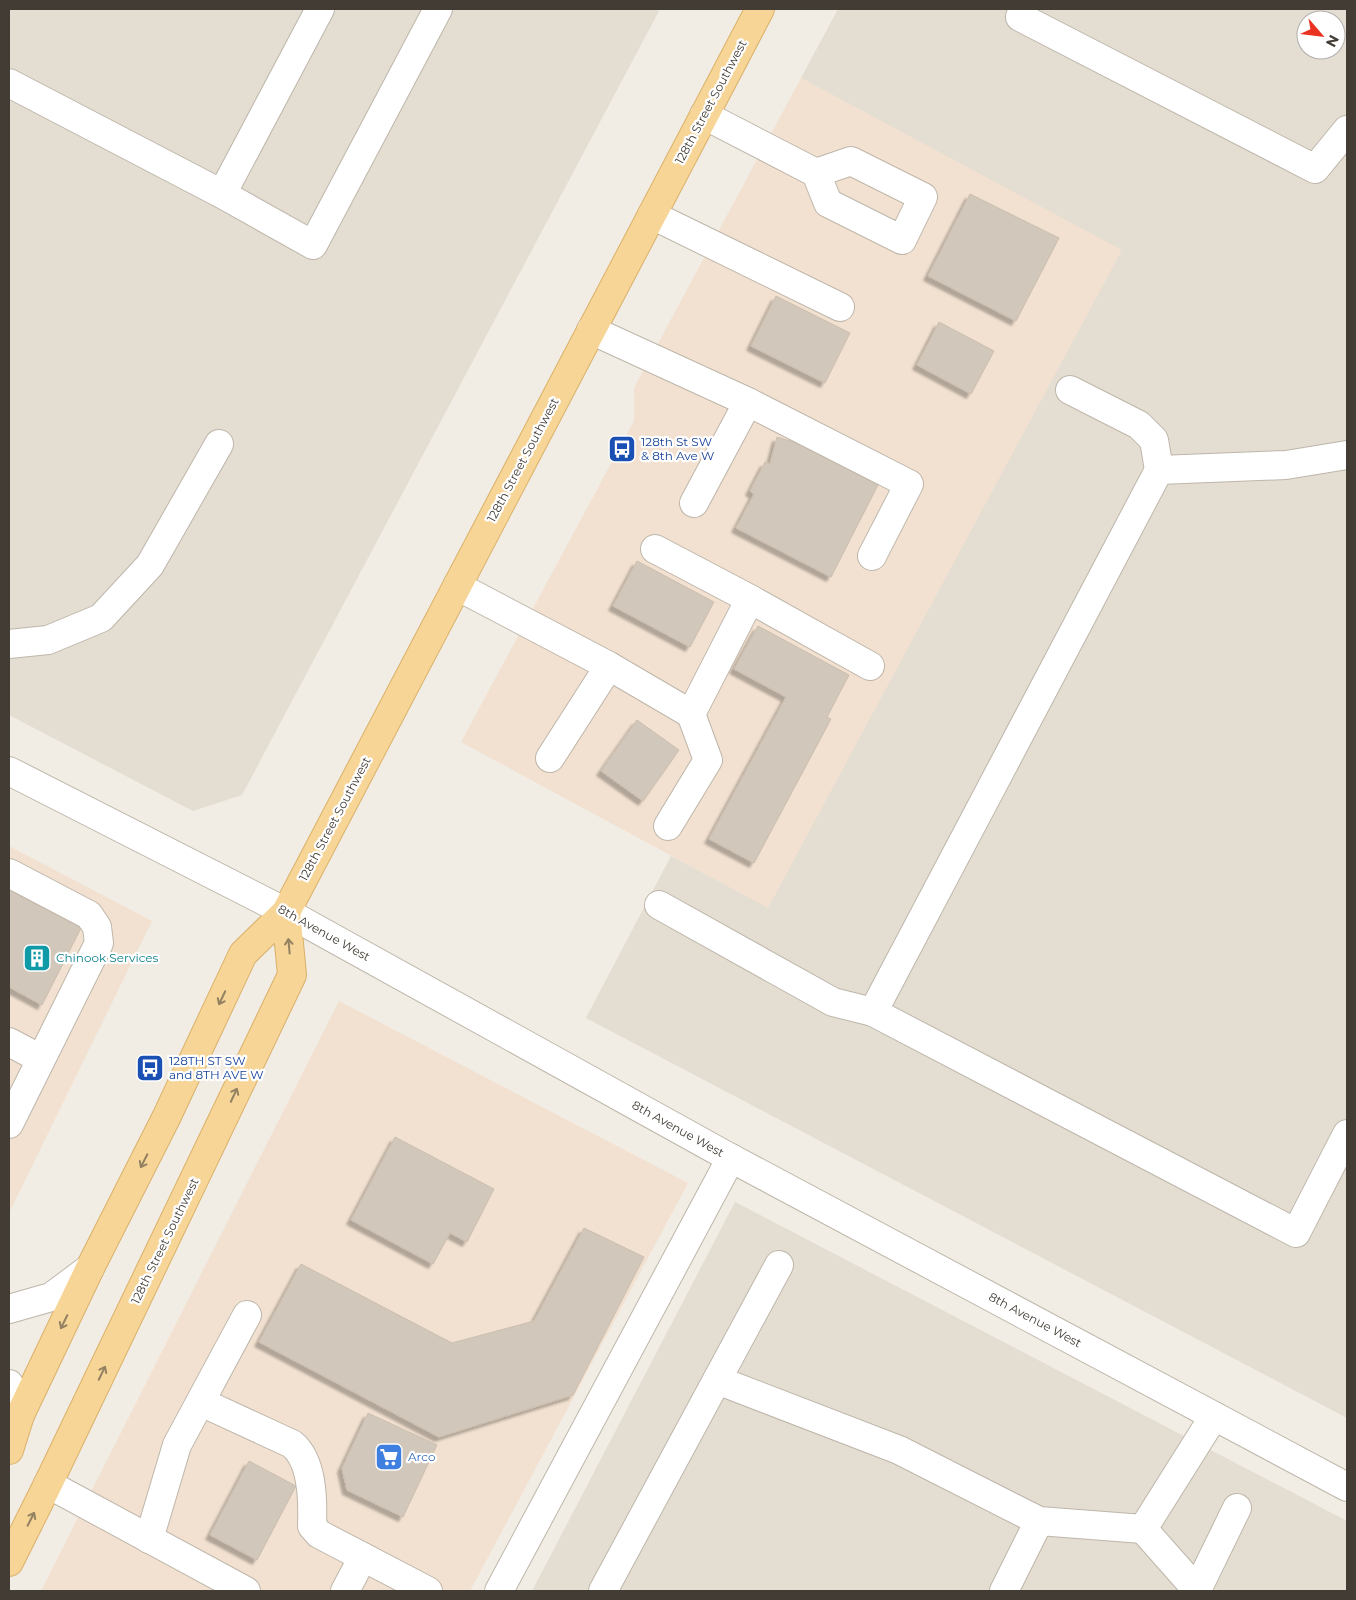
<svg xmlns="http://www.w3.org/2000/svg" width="1356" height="1600" viewBox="0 0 1356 1600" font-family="Montserrat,sans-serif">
<defs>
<filter id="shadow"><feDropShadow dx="-4.5" dy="4.5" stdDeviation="1" flood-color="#0004"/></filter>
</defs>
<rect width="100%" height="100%" fill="#f1ece4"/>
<g fill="#e4ddd2" fill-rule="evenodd">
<polygon points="9,9 655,9 659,11 242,795 193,811 9,715"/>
<path d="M838,9H1347V1418L586,1018L671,856L768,907L1121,251L801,78ZM1306,20H1336V50H1306Z"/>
<polygon points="735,1202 1347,1521 1347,1591 532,1591"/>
</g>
<g fill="#f2e1d0">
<polygon points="801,78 1122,250 768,908 461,742 634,421 634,388"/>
<polygon points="9,846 152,921 9,1213"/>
<polygon points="339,1001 688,1183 470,1591 41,1591"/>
</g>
<g fill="#d1c7ba" stroke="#cbbeae" filter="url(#shadow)">
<polygon points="970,194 1059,238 1016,321 928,276"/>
<polygon points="776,296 850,333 825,383 751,346"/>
<polygon points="939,322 994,351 971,394 917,365"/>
<polygon points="777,437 816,449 815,452 878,485 831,577 736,528 754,494 750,491 765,462 770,464"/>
<polygon points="637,561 714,602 690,647 613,606"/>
<polygon points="758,626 849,675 827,717 831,719 754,863 709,839 786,697 734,669"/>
<polygon points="637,720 679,750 643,801 601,771"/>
<polygon points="9,890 81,928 42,1005 9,987"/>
<polygon points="395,1137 494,1189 467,1242 450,1233 433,1264 351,1220"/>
<polygon points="584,1228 644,1257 573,1395 439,1437 259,1342 301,1264 452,1343 534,1321"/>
<polygon points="368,1413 437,1445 403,1517 347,1490 342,1468"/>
<polygon points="249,1461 296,1486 257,1560 210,1535"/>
</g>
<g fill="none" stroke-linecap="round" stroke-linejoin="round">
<g stroke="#beb6aa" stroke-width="30">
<g id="minor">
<polyline points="1023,9 1020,17 1315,169 1347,130"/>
<polyline points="9,83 222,194 313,245 438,9"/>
<polyline points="704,115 816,173 851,161 923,197 902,240 828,203 816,173"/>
<polyline points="222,194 320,9"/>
<polyline points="652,215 840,307"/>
<polyline points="591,330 748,402 909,484 872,556"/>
<polyline points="1070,390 1139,425 1154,440 1159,470"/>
<polyline points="694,503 748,402"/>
<polyline points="655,549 750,599"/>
<polyline points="457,586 609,666 691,714 750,599 870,666"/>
<polyline points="9,644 48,640 101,618 150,565 219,444"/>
<polyline points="550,758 609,666"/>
<polyline points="9,771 286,912 727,1156 1347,1487"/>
<polyline points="668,826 708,760 691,714"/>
<polyline points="9,873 89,915 97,927 99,943 9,1124"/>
<polyline points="659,905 833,1002 873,1012 1296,1233 1347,1134"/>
<polyline points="873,1012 1159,470 1286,465 1347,455"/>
<polyline points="9,1042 41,1059"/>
<polyline points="9,1309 51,1297 90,1268"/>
<polyline points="717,1380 899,1450 1039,1521 1143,1529 1214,1416"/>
<polyline points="9,1384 15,1398 20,1415"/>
<path d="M201,1402L292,1444C313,1461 313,1501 312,1526L319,1534L428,1591"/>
<polyline points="48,1484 246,1591"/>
<polyline points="1143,1529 1197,1590 1237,1508"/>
<polyline points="149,1539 177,1445 247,1315"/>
<polyline points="345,1591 363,1557"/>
<polyline points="499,1591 731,1158"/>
<polyline points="603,1591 779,1265"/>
<polyline points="1004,1591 1039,1521"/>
</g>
</g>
<g stroke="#dab168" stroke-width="30">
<g id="major">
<polyline points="9,1450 20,1415 90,1268 166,1118 243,954 286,912 760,9"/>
<polyline points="9,1562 48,1484 292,975 286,912"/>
</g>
</g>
<use href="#minor" stroke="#fff" stroke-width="28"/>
<use href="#major" stroke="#f7d597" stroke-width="28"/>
</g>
<defs><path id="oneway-shaft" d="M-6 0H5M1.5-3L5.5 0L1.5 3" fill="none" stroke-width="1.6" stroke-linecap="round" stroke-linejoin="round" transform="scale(1.25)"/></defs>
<g stroke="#938161">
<use href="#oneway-shaft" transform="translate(289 946) rotate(-95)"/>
<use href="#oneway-shaft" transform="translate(222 998) rotate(115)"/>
<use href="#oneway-shaft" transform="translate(234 1095) rotate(-65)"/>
<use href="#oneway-shaft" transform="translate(144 1161) rotate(117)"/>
<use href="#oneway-shaft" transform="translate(64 1322) rotate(116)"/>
<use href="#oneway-shaft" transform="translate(102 1373) rotate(-64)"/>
<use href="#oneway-shaft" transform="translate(31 1519) rotate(-63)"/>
</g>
<defs>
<g id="bus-square" transform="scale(1.4375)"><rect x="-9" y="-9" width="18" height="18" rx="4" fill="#1a4fb4" stroke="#fff"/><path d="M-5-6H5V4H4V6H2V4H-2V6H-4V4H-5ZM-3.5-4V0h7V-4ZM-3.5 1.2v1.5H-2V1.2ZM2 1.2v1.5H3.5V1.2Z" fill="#fff"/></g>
<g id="building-square" transform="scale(1.4375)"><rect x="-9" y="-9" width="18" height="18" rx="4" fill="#0f9aa8" stroke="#fff"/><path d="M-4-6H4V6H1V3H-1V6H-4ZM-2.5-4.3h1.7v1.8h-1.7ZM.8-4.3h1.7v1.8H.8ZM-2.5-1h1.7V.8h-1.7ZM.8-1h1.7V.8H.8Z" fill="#fff"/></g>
<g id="supermarket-square" transform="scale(1.4375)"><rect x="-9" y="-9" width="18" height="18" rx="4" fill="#3f7fe0" stroke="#fff"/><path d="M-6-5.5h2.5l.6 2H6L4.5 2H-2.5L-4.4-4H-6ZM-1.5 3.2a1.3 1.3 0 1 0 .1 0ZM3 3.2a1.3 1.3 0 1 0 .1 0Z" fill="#fff"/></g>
</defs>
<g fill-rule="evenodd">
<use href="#bus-square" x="622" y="449"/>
<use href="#building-square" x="37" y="958"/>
<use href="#bus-square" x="150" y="1068"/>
<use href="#supermarket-square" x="389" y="1457"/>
</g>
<g text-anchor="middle" stroke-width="4.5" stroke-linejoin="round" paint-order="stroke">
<g font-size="12" fill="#423c34" stroke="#fff">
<text transform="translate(711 102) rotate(-62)" y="4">128th Street Southwest</text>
<text transform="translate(523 460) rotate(-62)" y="4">128th Street Southwest</text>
<text transform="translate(335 819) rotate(-62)" y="4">128th Street Southwest</text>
<text transform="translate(324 933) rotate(29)" y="4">8th Avenue West</text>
<text transform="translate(678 1129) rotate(29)" y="4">8th Avenue West</text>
<text transform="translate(165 1241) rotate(-64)" y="4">128th Street Southwest</text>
<text transform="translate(1035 1320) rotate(28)" y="4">8th Avenue West</text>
</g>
<g font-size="12" fill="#164399" stroke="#fff" text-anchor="start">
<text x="641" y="446">128th St SW<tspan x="641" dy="14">&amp; 8th Ave W</tspan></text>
<text x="169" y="1065">128TH ST SW<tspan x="169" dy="14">and 8TH AVE W</tspan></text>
</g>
<g font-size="12" fill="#0d838f" stroke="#fff" text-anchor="start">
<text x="56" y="962">Chinook Services</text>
</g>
<g font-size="12" fill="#366cbe" stroke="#fff" text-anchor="start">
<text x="408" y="1461">Arco</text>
</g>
</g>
<rect width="1356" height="1600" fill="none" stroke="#423c34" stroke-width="20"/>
<g transform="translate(1321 35) rotate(118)"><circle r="24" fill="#ffffff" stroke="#b3b1ae"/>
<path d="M0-4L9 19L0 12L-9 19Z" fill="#ea3321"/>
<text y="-8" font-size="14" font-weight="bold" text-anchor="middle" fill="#423c34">N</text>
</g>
</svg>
